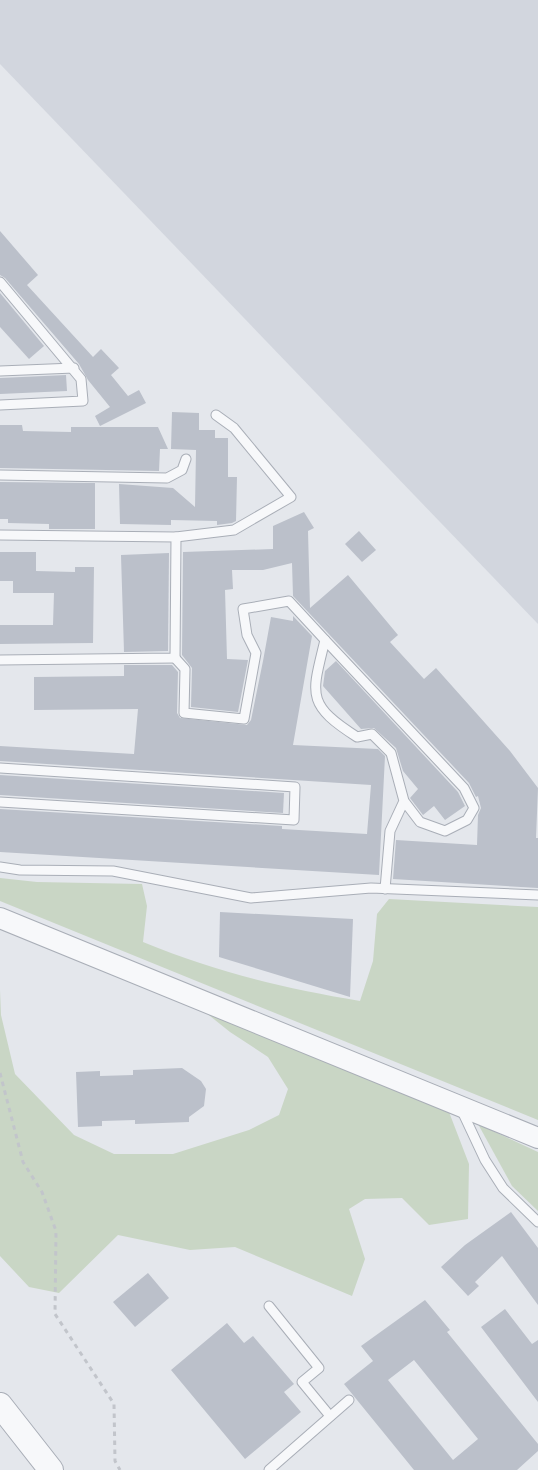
<svg xmlns="http://www.w3.org/2000/svg" width="538" height="1470" viewBox="0 0 538 1470" font-family="Helvetica,sans-serif">
<rect width="100%" height="100%" fill="#e4e7ec"/>
<polygon fill="#d2d6de" points="0,0 538,0 538,624 0,64"/>
<g fill="#c9d6c5">
<path d="M0,878L37,882L142,884L147,906L143,942C216,972 282,988 360,1001L373,961L377,914L389,899L538,907V1120L0,901Z"/>
<polygon points="0,990 1,1015 15,1074 74,1135 114,1154 173,1154 249,1130 279,1115 288,1089 268,1057 230,1032 200,1008 449,1112 469,1164 468,1219 429,1225 402,1198 365,1199 349,1209 365,1259 352,1296 235,1247 190,1250 118,1235 59,1293 29,1287 0,1256"/>
<polygon points="478,1124 538,1152 538,1211 512,1186"/>
</g>
<g fill="#bbc0ca" fill-rule="evenodd">
<polygon points="0,231 38,275 27,285 93,357 101,349 119,368 111,375 128,396 139,390 146,403 100,426 95,416 110,407 88,380 79,364 5,278 0,275"/>
<polygon points="0,293 44,346 29,359 0,327"/>
<polygon points="66,375 67,391 0,394 0,378"/>
<polygon points="172,412 199,413 199,430 215,430 215,438 228,438 228,477 237,477 236,521 232,523 217,525 217,521 171,520 171,525 120,524 119,484 173,488 195,507 196,450 171,449"/>
<polygon points="0,425 22,425 23,431 71,432 71,427 158,427 168,449 160,449 159,471 0,468"/>
<polygon points="0,482 95,483 95,529 49,529 49,524 8,523 8,519 0,519"/>
<polygon points="304,512 314,528 308,531 310,608 348,575 398,635 390,642 424,679 436,668 510,751 538,788 536,838 538,838 538,888 393,879 396,840 477,845 478,815 481,808 478,796 476,797 469,783 293,596 292,563 263,570 232,570 233,589 225,590 227,659 248,660 238,712 191,707 192,668 182,655 183,552 273,549 273,526"/>
<polygon points="359,531 376,550 362,562 345,544"/>
<polygon points="0,552 36,552 36,571 75,572 75,567 94,567 93,643 0,644 0,625 53,625 54,593 13,593 13,581 0,581"/>
<polygon points="169,553 168,651 124,652 121,555"/>
<polygon points="293,616 312,636 293,745 378,749 385,756 379,875 0,852 0,809 282,826 282,829 367,834 371,785 0,761 0,746 134,754 138,709 34,710 34,677 124,676 124,665 172,665 178,672 177,713 180,718 247,725 251,720 263,661 271,617 293,621"/>
<polygon points="336,661 458,792 465,806 445,820 434,806 423,815 410,798 418,789 403,771 396,748 374,728 361,729 323,686 325,671"/>
<polygon points="0,775 284,793 283,813 0,795"/>
<polygon points="220,912 353,919 350,997 219,957"/>
<polygon points="182,1068 201,1081 206,1089 204,1106 189,1117 189,1122 135,1124 135,1120 102,1121 102,1126 78,1127 76,1072 100,1071 100,1076 133,1075 133,1070"/>
<polygon points="511,1212 538,1248 538,1305 502,1256 475,1282 479,1286 468,1296 441,1267 465,1245"/>
<polygon points="148,1273 169,1298 135,1327 113,1302"/>
<path d="M425,1300L450,1330L447,1332L538,1444V1451L517,1470H414L344,1384L373,1361L361,1346ZM414,1360L478,1439L453,1460L388,1380Z"/>
<polygon points="505,1309 532,1344 538,1340 538,1402 481,1327"/>
<polygon points="227,1323 244,1343 253,1336 294,1384 284,1392 301,1412 245,1459 171,1370"/>
</g>
<g fill="none" stroke-linecap="round" stroke-linejoin="round">
<g stroke="#a9aeb7" stroke-width="11">
<g id="service">
<polyline points="0,282 81,379 83,401 0,405"/>
<polyline points="0,371 74,368"/>
<polyline points="0,475 167,478 182,470 186,459"/>
<polyline points="0,535 176,537 175,658 0,660"/>
<polyline points="176,537 234,530 291,497 234,428 216,415"/>
<polyline points="175,658 185,669 184,713 244,719 256,653 247,635 243,609 289,601 325,640"/>
<polyline points="0,768 295,787 294,820 0,802"/>
<polyline points="0,867 20,870 113,871 251,898 371,888 538,895"/>
<path d="M385,889L390,831L404,801L391,753L372,734L357,737C305,704 312,694 325,640L464,788L474,808L467,820L445,831L420,822L404,801"/>
<polyline points="462,1111 485,1160 503,1188 538,1222"/>
<polyline points="269,1306 319,1368 302,1382 330,1416"/>
<polyline points="269,1470 349,1400"/>
</g>
</g>
<g stroke="#a9aeb7" stroke-width="22">
<polyline id="minor" points="0,918 538,1138"/>
</g>
<g stroke="#a9aeb7" stroke-width="26">
<polyline id="tertiary" points="0,1405 51,1470"/>
</g>
<polyline stroke="#c2c5cb" stroke-width="3" stroke-dasharray="4.5 4.5" stroke-linecap="butt" points="0,1073 23,1162 42,1192 56,1231 55,1314 114,1404 115,1461 120,1470"/>
<use href="#service" stroke="#f7f8fa" stroke-width="9"/>
<use href="#minor" stroke="#f7f8fa" stroke-width="20"/>
<use href="#tertiary" stroke="#f7f8fa" stroke-width="24"/>
</g>
</svg>
